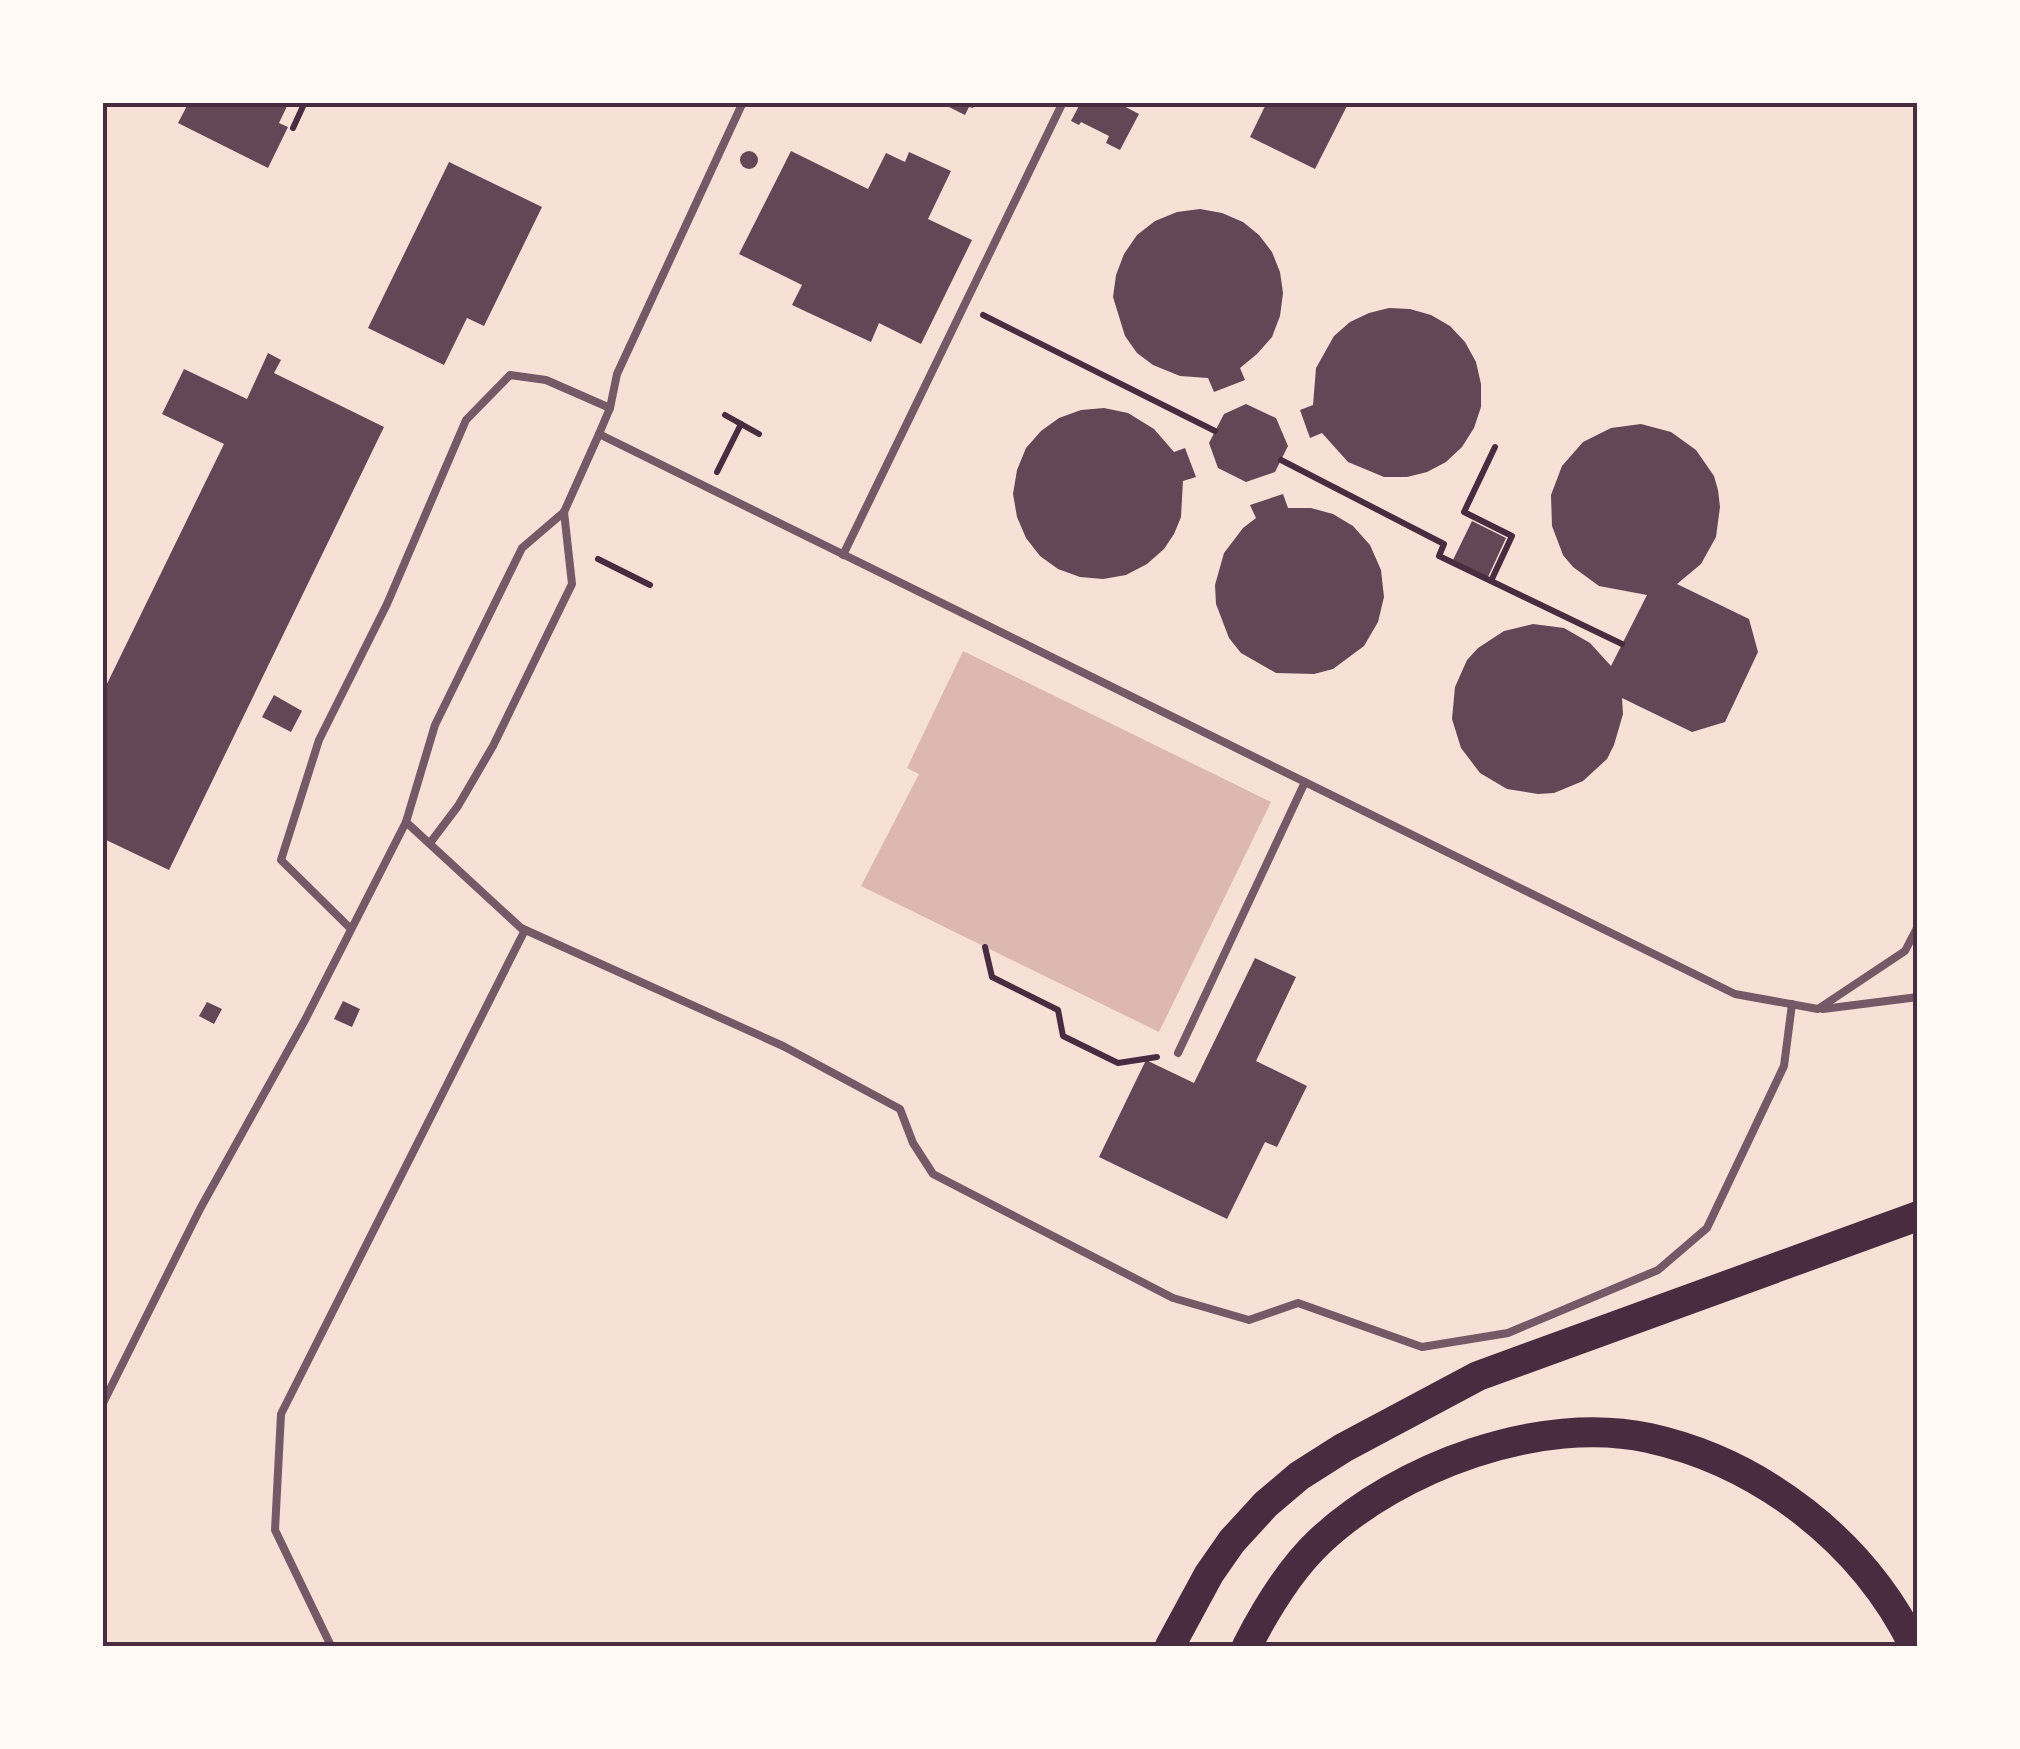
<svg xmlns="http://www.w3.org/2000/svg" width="2020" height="1749" viewBox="0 0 2020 1749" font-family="'Golos Text',sans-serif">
<rect width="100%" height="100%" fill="#f7e1d7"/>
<polygon fill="#dcb8b0" points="963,651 1271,802 1159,1032 861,886 919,774 907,768"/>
<g fill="#644757">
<polygon points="189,102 289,102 279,123 288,127 268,168 178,123"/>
<polygon points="939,102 976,102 973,108 969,107 965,115"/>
<polygon points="1081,102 1116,102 1139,114 1120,150 1106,143 1109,136 1081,122 1079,125 1071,121"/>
<polygon points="1267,102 1349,102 1315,169 1250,137"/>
<polygon points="791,151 868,189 886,153 905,162 909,152 951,171 928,219 972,240 921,344 879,323 871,342 792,305 802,285 739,254"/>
<circle cx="749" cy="160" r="9"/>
<polygon points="449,162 542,207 484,326 467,318 444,365 368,328"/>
<polygon points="1200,209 1222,213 1243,222 1259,235 1272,252 1280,272 1283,293 1280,316 1272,337 1257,354 1240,368 1245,380 1214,392 1208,378 1180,376 1153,365 1137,353 1125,336 1113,297 1116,275 1124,254 1137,235 1155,221 1177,212"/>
<polygon points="1389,308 1410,309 1431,315 1450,326 1465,342 1476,362 1481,384 1481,407 1474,428 1462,447 1446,462 1427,472 1407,477 1384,477 1348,462 1322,433 1310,438 1300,410 1313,405 1316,368 1334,336 1350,322 1369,313"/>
<polygon points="268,353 281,360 274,373 384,427 169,870 102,838 102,694 224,444 162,414 184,369 247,399"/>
<polygon points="1246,404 1276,418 1288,446 1275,472 1246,482 1218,468 1209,443 1224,414"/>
<polygon points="1104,408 1128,413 1154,429 1174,452 1185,448 1196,477 1183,481 1181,517 1174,534 1164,549 1147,564 1126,575 1103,579 1080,577 1058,569 1040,556 1026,538 1017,517 1013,494 1017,470 1026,448 1041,431 1059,418 1081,410"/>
<polygon points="1641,424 1671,432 1696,450 1714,476 1718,490 1720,507 1716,537 1701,564 1677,584 1749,619 1758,652 1725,722 1692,732 1622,698 1623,714 1614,745 1607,759 1583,781 1554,793 1538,794 1507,789 1480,773 1461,748 1452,719 1455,687 1467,660 1478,648 1504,631 1533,624 1564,628 1590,643 1611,666 1647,595 1599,586 1573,567 1563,555 1552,526 1551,495 1562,466 1583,442 1611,428"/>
<polygon points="1283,494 1288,508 1311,508 1333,514 1353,526 1370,545 1381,570 1384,597 1378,622 1364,646 1333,669 1314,674 1276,673 1241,653 1229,638 1216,604 1215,585 1224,553 1243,528 1256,518 1250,505"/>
<polygon points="1472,521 1506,538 1488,577 1453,560"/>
<polygon points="274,695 302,711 291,732 262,717"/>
<polygon points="1255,958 1296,977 1256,1061 1307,1086 1277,1147 1265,1142 1227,1219 1099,1157 1146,1060 1194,1083"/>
<polygon points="343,1001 360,1009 352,1027 334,1019"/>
<polygon points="207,1002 222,1009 214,1024 199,1016"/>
</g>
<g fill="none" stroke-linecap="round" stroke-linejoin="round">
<g stroke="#4a2c40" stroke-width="6">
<polyline points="293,128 305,102"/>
<polyline points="983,315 1215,431"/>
<polyline points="725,415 759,434"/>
<polyline points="1281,460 1444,544 1439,556 1622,644"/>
<polyline points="717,472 741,424"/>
<polyline points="598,559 650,585"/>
<polyline points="1491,581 1512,536 1464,512 1495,447"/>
<polyline points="985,947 992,977 1058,1010 1063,1036 1118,1063 1157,1057"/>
</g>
<g stroke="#755966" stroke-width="8">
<polyline points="599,434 610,408 617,374 743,102"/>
<polyline points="843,555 1063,102"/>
<polyline points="406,822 521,928 783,1046 900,1109 913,1143 933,1174 1173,1298 1249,1320 1298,1303 1422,1347 1508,1333 1658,1270 1707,1228 1784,1066 1792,1004"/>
<polyline points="430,843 458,806 493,746 572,584 564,512"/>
<polyline points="351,929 281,860 319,740 387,604 466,420 510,375 546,380 610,408"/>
<polyline points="1823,1009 1918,997"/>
<polyline points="1178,1053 1305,782"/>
<polyline points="102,1405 200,1209 305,1020 406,822 435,725 522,548 564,512 599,434 1735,994 1818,1009 1905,951 1918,926"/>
<polyline points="331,1646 275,1530 281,1414 525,930"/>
</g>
<g stroke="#4a2c40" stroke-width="30">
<polyline points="1170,1646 1209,1574 1232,1541 1266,1504 1299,1476 1343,1448 1478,1376 1918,1216"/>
<path d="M1247,1646C1266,1609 1289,1570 1320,1541C1399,1467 1541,1414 1649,1438C1762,1463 1863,1542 1914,1646"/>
</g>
</g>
<rect width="2020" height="1749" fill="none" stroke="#fffaf5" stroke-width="210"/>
<rect x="105" y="105" width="1810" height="1539" fill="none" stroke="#4a2c40" stroke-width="4"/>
</svg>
